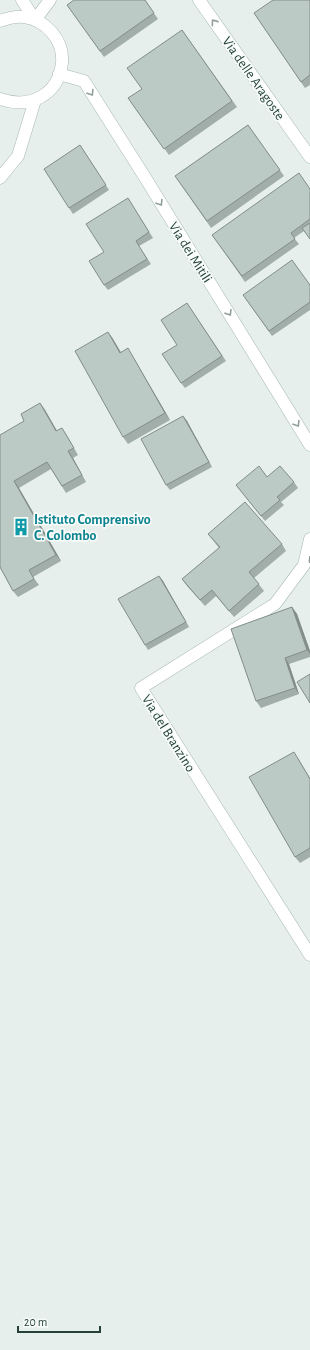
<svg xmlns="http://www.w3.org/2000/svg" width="310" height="1350" viewBox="0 0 310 1350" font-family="'Alegreya Sans',sans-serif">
<rect width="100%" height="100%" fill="#e6efeb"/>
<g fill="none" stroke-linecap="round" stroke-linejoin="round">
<g stroke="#a8b8b2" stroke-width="13">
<g id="street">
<polyline points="22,0 35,20 50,0"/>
<polyline points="199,0 310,157"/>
<path d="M0,21C8,18 16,16 24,17C46,20 64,40 62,63C58,96 29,109 0,99"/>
<polyline points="59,74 84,81 146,179 310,445"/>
<polyline points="0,178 18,156 35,100"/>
<polyline points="310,539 304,565 275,604 141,688 310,955"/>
</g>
</g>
<use href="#street" stroke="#fff" stroke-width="12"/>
</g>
<g fill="#a1aea9">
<polygon points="145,0 158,19 104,57 67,5"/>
<polygon points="310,0 310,85 305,88 254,13"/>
<polygon points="182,30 237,107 169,155 128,98 142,89"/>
<polygon points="248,125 284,176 211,228 175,176"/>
<polygon points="80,145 109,190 73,214 69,208"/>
<polygon points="310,189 310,239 304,231 294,238 299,244 245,282 212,235"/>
<polygon points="128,198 153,238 139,246 151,264 108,290 104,285"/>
<polygon points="310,285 310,310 272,336 243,295"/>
<polygon points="187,303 226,361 185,388 181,383 177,345"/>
<polygon points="108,332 113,339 121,352 132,355 170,420 128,444 123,437"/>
<polygon points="40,403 45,410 57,431 62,428 66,434 78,455 73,458 86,482 66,493 51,469 19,488 61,561 33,577 39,585 18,597 13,591 0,567 24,421"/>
<polygon points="183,416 187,421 212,467 170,490 166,485"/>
<polygon points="267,477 294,482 298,488 281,502 284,505 265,521 236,485"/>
<polygon points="208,534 282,544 286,551 254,578 264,591 234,617 216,596 205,606 187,586 182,579 219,548"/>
<polygon points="159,576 163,581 189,627 148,650 145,645"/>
<polygon points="292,607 297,614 310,651 310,657 289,664 299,694 261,708 256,701"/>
<polygon points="298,758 310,778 310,857 300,863 295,857"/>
</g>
<g fill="#838d89">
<polygon points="108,332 113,339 124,359 120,353"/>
<polygon points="128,348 132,355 170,420 165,413"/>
<polygon points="40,403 45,410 61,438 56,431"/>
<polygon points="183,416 187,421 212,467 209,462"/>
<polygon points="68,451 73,458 86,482 82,475"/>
<polygon points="14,481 19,488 61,561 56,555"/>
<polygon points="159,576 163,581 189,627 186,622"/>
<polygon points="292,607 297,614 310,651 310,654 307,650"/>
<polygon points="285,658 289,664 299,694 295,688"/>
</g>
<g fill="#bbcac4" stroke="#838d89">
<polygon points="74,0 145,0 154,13 100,51 67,5"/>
<polygon points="273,0 310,0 310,75 301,82 254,13"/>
<polygon points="182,30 232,101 164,149 128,98 142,89 127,68"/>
<polygon points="248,125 280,170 207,221 175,176"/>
<polygon points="80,145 106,185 69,208 44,169"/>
<polygon points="299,173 310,189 310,219 291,233 295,239 242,276 212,235"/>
<polygon points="128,198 149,232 136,241 147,259 104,285 89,261 104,252 86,224"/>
<polygon points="310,223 310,239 302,228"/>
<polygon points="292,260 310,285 310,302 269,331 243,295"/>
<polygon points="187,303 222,356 181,383 162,354 177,345 161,320"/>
<polygon points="108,332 120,353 128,348 165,413 123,437 75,351"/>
<polygon points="40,403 56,431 62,428 74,448 68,451 82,475 62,486 47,462 14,481 56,555 29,570 34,579 13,591 0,567 0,435 24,421 21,414"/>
<polygon points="183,416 209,462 166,485 141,439"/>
<polygon points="259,466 267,477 280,466 294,482 277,497 280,500 261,516 236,485"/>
<polygon points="245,502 282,544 249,572 259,584 229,611 212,590 200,600 182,579 220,547 208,534"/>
<polygon points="310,556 310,563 309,561"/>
<polygon points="159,576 186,622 145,645 118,599"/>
<polygon points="292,607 307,650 285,658 295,688 256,701 231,629"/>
<polygon points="310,674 310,703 297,682"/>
<polygon points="294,752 310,779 310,848 295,857 249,777"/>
</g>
<defs><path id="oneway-chevron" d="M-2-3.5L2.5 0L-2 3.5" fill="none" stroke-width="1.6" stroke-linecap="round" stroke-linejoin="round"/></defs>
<g stroke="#92a09c">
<use href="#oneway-chevron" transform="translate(214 22) rotate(-125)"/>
<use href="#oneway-chevron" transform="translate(91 93) rotate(58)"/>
<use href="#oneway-chevron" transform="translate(160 203) rotate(58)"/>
<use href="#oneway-chevron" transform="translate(229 313) rotate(58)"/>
<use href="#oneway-chevron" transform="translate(297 424) rotate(58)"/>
</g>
<defs>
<g id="building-bare" transform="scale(1.38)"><path d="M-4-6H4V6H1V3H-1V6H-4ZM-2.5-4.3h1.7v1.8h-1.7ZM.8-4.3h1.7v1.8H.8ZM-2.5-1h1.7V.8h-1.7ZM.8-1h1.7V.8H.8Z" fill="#0f9aa8" stroke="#f7fbf9" stroke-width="2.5" paint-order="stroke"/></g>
</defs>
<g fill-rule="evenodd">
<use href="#building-bare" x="21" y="527"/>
</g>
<g text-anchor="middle" stroke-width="3.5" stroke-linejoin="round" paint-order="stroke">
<g font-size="14" fill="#24423a" stroke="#f7fbf9">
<text transform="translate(254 78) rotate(55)" y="5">Via delle Aragoste</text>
<text transform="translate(191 252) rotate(58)" y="5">Via dei Mitili</text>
<text transform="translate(169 733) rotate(58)" y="5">Via del Branzino</text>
</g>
<g font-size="14" font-weight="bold" fill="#0d838f" stroke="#f7fbf9" text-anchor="start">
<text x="34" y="524">Istituto Comprensivo<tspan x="34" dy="16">C. Colombo</tspan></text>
</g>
</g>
<path d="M18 1326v6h82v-6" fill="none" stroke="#24423a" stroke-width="2"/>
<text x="24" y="1326" font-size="12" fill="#24423a" stroke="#f7fbf9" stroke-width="3" paint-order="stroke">20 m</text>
</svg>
